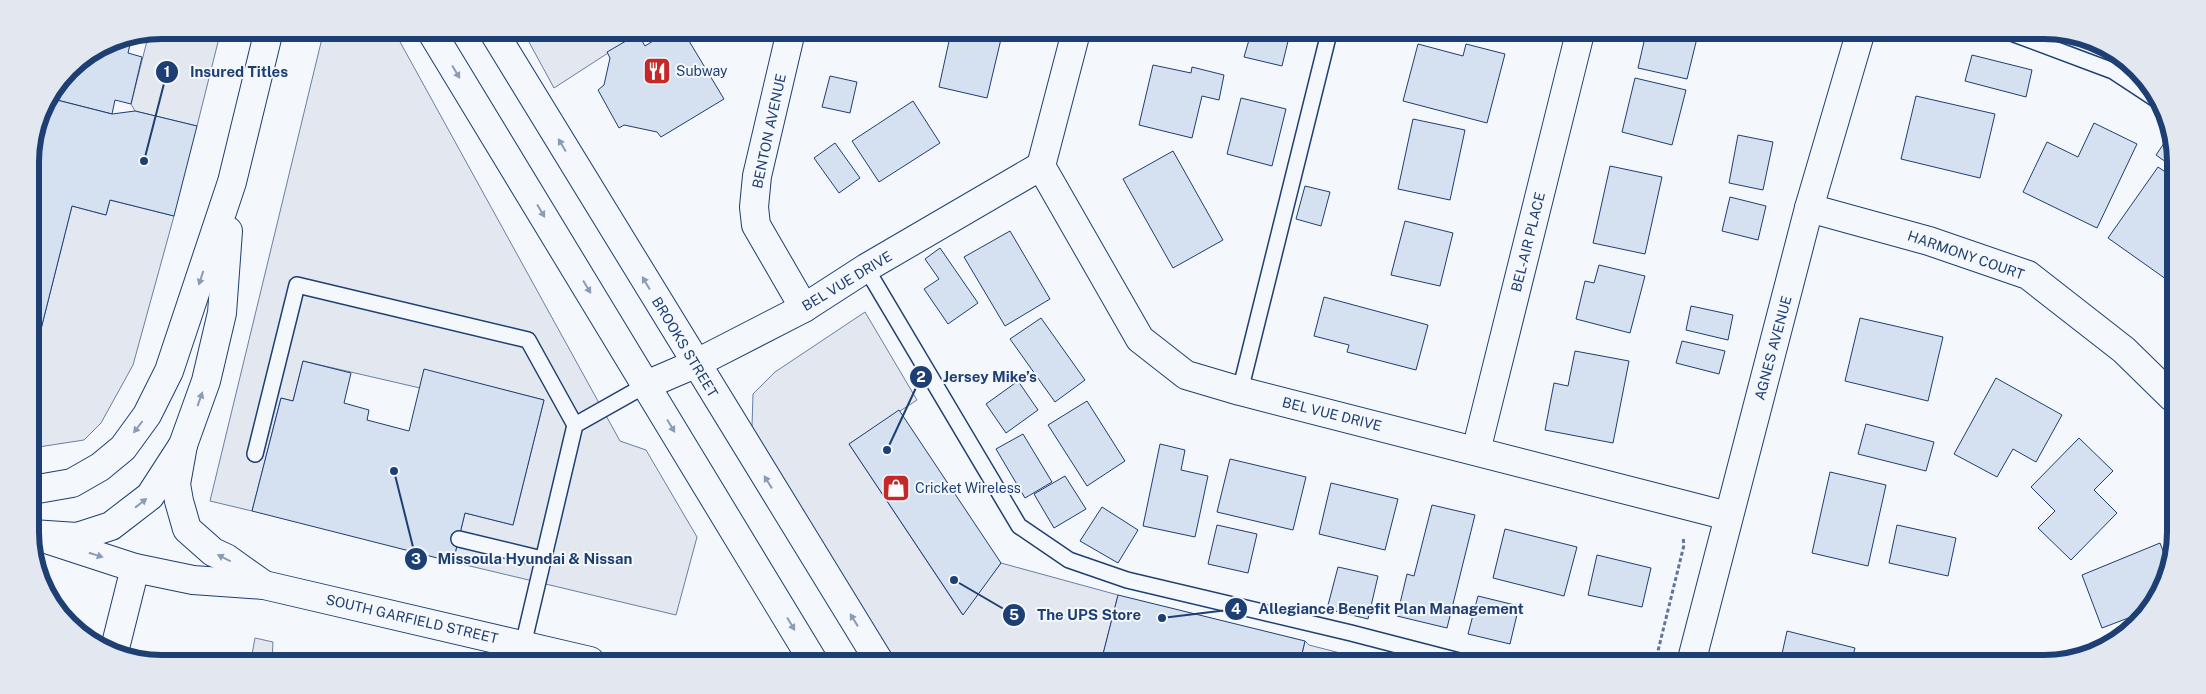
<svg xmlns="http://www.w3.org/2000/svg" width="2206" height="694" viewBox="0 0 2206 694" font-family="'Public Sans',sans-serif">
<rect width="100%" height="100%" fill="#f4f7fb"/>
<g fill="#e3e8f0" stroke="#687fa3">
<polygon points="162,30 221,30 197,126 135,111 131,104 149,33"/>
<polygon points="324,30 394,31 620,441 646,450 697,537 676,615 453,562 465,513 513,525 544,400 424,370 420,388 303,361 293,401 281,398 252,511 210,501"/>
<polygon points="523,31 642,31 554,88"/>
<polygon points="110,200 174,216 133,365 101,423 84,440 32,448 31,348 36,349 72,206 106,215"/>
<polygon points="865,312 917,400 849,444 962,614 1001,563 1118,595 1101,662 893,661 752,427 753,394 775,372"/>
<polygon points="255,638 273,642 272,660 251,660"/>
<polygon points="1305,641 1309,645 1375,662 1300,662"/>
</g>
<g fill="#d5e0f0" stroke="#1d3f73">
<polygon points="669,31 683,31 724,99 661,137 657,132 624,125 619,128 598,90 604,85 610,58 607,52 638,34 645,46"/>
<polygon points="882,32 919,32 917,40"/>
<polygon points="951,32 968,32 1001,39 987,98 939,87"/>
<polygon points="1167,32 1206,32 1204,41"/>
<polygon points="1251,33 1290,33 1282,66 1244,57"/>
<polygon points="1646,33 1698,34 1687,79 1638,68"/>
<polygon points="132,36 128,53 142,57 131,104 115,100 112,114 49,98 69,68 112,40"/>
<polygon points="1418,44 1463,56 1466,44 1505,54 1487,123 1403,101"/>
<polygon points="1972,55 2032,70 2026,97 1965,81"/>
<polygon points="1153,65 1191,73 1192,67 1224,75 1219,100 1202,96 1192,138 1139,125"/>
<polygon points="830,76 857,82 850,113 822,107"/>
<polygon points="1635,78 1686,90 1672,145 1622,132"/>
<polygon points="1916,96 1995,114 1980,178 1901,159"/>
<polygon points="49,98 112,114 135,111 197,126 174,216 110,200 106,215 72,206 36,349 31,348 30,154 40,111"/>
<polygon points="1241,98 1286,109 1272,166 1227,154"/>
<polygon points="913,101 940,143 879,182 852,141"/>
<polygon points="1413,119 1465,130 1450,200 1398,189"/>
<polygon points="2094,123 2137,144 2097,228 2023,192 2047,142 2078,157"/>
<polygon points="2171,133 2174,137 2173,167 2156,155"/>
<polygon points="1738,135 1773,142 1763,190 1729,183"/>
<polygon points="835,143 860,178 839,193 814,158"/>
<polygon points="1173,151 1223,240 1173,268 1123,179"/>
<polygon points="1610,166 1662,177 1645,254 1593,243"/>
<polygon points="2158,167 2173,177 2173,284 2108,238"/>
<polygon points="1305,186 1330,192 1321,226 1296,219"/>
<polygon points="1730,197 1766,206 1758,240 1722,231"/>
<polygon points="1405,221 1453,233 1440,286 1391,275"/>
<polygon points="1010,231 1050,299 1005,326 964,257"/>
<polygon points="940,248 978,303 948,324 924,289 939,279 925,259"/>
<polygon points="1599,265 1645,276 1630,333 1576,319 1585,281 1594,283"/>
<polygon points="1324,297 1428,325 1416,370 1347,352 1349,345 1314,336"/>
<polygon points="1691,306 1733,315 1728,340 1686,330"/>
<polygon points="1041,318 1085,380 1055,402 1010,339"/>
<polygon points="1860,318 1943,337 1928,401 1845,381"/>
<polygon points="1682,341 1725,351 1719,374 1676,363"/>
<polygon points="1575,351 1629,361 1613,443 1545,430 1554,383 1568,386"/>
<polygon points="303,361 351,373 344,403 369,410 367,420 409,431 424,369 544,400 513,525 465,513 453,562 252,511 281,398 293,401"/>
<polygon points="1996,378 2062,415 2036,462 2013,449 1997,477 1954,454"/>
<polygon points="1018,381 1038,410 1006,433 986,404"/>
<polygon points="1087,401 1125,461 1087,486 1048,425"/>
<polygon points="899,410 1001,563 963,615 849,444"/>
<polygon points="1866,424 1934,442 1926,471 1858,454"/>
<polygon points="1023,434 1052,482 1025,498 996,449"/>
<polygon points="2079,438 2113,471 2094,490 2117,513 2071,560 2038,528 2055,511 2031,487"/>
<polygon points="1160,444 1185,450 1181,470 1208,476 1195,537 1143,526"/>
<polygon points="1230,459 1306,477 1293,530 1217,512"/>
<polygon points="1830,472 1886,485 1868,566 1812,553"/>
<polygon points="1065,476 1086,509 1054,528 1034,494"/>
<polygon points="1331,483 1398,499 1385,550 1319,534"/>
<polygon points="1432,505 1475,515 1447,628 1397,616 1407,574 1414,576"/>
<polygon points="1102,507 1138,530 1118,563 1080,541"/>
<polygon points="1217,525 1257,534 1248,573 1208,564"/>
<polygon points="1897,525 1956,538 1948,576 1889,563"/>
<polygon points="1505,529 1577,547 1564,596 1493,578"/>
<polygon points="2160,543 2170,569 2154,605 2145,614 2144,612 2102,628 2082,575"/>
<polygon points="1597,555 1651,568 1642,607 1588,595"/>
<polygon points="1338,567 1378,576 1368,619 1327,609"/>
<polygon points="1118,595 1305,641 1300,662 1101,662"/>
<polygon points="1478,596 1519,606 1510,644 1468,634"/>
<polygon points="1787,631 1855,648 1851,663 1780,663"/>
<polygon points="1867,653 1918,663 1864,663"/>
</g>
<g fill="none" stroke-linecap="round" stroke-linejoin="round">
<g stroke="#1d3f73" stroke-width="18">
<g id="service">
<polyline points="2014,34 2113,71 2154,98"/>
<polyline points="866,268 1019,526 1069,560 1127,580 1351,633 1463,662"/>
<polyline points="1240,391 1329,33"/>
<polyline points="255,454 297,285 528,340 575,425"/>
<polyline points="459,539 542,559"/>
<polyline points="523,645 575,425 646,385"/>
</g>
</g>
<g stroke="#1d3f73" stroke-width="30">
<g id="minor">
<polyline points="791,31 757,176 754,207 756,225 804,308"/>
<polyline points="1076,32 1041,166 1140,339 1186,375 1240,391 1728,516"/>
<polyline points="1809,208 1929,241 2028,275 2124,350 2172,397"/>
<polyline points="646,385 695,364 804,308 866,268 1041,166"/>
<polyline points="183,445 176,484 179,501 187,529 213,552 226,558 264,585"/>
<polyline points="1476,451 1580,33"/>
<polyline points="46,539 135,568 193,580 264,585 590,661"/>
<polyline points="114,652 135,568"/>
<polyline points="1691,663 1809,208 1860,34"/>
</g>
</g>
<g stroke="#1d3f73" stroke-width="30">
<g id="tertiary">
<polyline points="32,490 72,483 100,467 123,448 147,415 169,371 232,182 269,30"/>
<polyline points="32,534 77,537 111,526 150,496 183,445 206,381 222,313 228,231"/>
</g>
</g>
<g stroke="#1d3f73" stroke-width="30">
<g id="trunk">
<polyline points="431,31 813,661"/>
<polyline points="493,31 879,661"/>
</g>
</g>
<polyline stroke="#5e769c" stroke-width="3" stroke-dasharray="4 2.5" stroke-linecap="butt" points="1655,663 1684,545 1683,537"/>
<use href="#service" stroke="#f4f7fb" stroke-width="15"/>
<use href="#minor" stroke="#f4f7fb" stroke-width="28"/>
<use href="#tertiary" stroke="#f4f7fb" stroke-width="28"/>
<use href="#trunk" stroke="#f4f7fb" stroke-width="28"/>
</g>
<defs><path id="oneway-solid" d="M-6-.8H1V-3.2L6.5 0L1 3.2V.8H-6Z" transform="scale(1.25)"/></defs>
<g fill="#889bb7">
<use href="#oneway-solid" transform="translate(456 72) rotate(59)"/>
<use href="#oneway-solid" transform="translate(562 145) rotate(-121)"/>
<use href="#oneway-solid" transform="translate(541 211) rotate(59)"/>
<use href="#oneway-solid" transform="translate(201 278) rotate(108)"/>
<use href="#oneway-solid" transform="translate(646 283) rotate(-121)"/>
<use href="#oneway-solid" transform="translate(587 287) rotate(59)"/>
<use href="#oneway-solid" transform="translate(200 399) rotate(-70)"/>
<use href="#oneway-solid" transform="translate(671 426) rotate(59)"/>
<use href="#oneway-solid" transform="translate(138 427) rotate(127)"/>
<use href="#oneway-solid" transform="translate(768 482) rotate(-122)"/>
<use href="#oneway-solid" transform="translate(141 503) rotate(-38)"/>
<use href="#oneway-solid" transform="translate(96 555) rotate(18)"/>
<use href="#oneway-solid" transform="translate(224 558) rotate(-153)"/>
<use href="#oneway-solid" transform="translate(854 620) rotate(-122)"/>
<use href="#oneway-solid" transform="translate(791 624) rotate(59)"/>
</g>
<defs>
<g id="restaurant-square" transform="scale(1.4375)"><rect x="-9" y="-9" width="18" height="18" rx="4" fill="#c62828" stroke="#f4f7fb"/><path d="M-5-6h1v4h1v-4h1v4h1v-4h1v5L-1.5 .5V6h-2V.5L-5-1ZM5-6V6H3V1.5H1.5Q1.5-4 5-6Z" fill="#fff"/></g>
<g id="shop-square" transform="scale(1.4375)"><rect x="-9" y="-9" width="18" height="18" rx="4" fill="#c62828" stroke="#f4f7fb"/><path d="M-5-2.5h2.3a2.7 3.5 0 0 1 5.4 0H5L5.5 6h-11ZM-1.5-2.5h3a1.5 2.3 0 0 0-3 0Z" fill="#fff"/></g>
</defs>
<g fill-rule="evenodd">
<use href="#restaurant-square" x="657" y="71"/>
<use href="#shop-square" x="896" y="488"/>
</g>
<g text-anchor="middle" stroke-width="4" stroke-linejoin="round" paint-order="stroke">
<g font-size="14" fill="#1d3f73" stroke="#f4f7fb" text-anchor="start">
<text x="676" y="76">Subway</text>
<text x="915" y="493">Cricket Wireless</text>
</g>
<g font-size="14" fill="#1d3f73" stroke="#f4f7fb">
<text transform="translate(769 131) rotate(-78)" y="5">BENTON AVENUE</text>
<text transform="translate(1528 242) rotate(-76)" y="5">BEL-AIR PLACE</text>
<text transform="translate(1966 255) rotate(19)" y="5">HARMONY COURT</text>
<text transform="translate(847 281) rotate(-31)" y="5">BEL VUE DRIVE</text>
<text transform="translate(685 347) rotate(59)" y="5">BROOKS STREET</text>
<text transform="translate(1773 348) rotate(-75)" y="5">AGNES AVENUE</text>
<text transform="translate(1332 414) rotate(14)" y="5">BEL VUE DRIVE</text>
<text transform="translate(412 619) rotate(13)" y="5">SOUTH GARFIELD STREET</text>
</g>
</g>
<path d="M0 0H2206V694H0ZM162 39H2044A123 123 0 0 1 2167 162V532A123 123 0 0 1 2044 655H162A123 123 0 0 1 39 532V162A123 123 0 0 1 162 39Z" fill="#e3e8f0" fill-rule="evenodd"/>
<path fill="none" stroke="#1d3f73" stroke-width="6" d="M162 39H2044A123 123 0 0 1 2167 162V532A123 123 0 0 1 2044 655H162A123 123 0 0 1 39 532V162A123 123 0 0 1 162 39Z"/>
<path fill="none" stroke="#1d3f73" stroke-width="2" d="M144 161L167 72M887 450L921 377M394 471L416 559M1162 618L1236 609M954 580L1014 615"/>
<g fill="#1d3f73" stroke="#f4f7fb" stroke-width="2">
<circle cx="144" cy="161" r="5"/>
<circle cx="887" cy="450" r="5"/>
<circle cx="394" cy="471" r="5"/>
<circle cx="1162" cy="618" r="5"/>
<circle cx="954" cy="580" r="5"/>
<circle cx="167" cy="72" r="12"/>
<circle cx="921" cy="377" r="12"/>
<circle cx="416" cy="559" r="12"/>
<circle cx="1236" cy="609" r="12"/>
<circle cx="1014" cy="615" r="12"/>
</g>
<g font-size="15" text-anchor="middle" font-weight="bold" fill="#fff">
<text x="167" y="77">1</text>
<text x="921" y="382">2</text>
<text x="416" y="564">3</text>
<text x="1236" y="614">4</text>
<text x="1014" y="620">5</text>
</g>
<g font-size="15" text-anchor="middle" font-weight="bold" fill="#1d3f73" stroke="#f4f7fb" stroke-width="4" stroke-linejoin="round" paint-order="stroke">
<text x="239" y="77">Insured Titles</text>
<text x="990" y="382">Jersey Mike’s</text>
<text x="535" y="564">Missoula Hyundai &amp; Nissan</text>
<text x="1391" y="614">Allegiance Benefit Plan Management</text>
<text x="1089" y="620">The UPS Store</text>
</g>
</svg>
